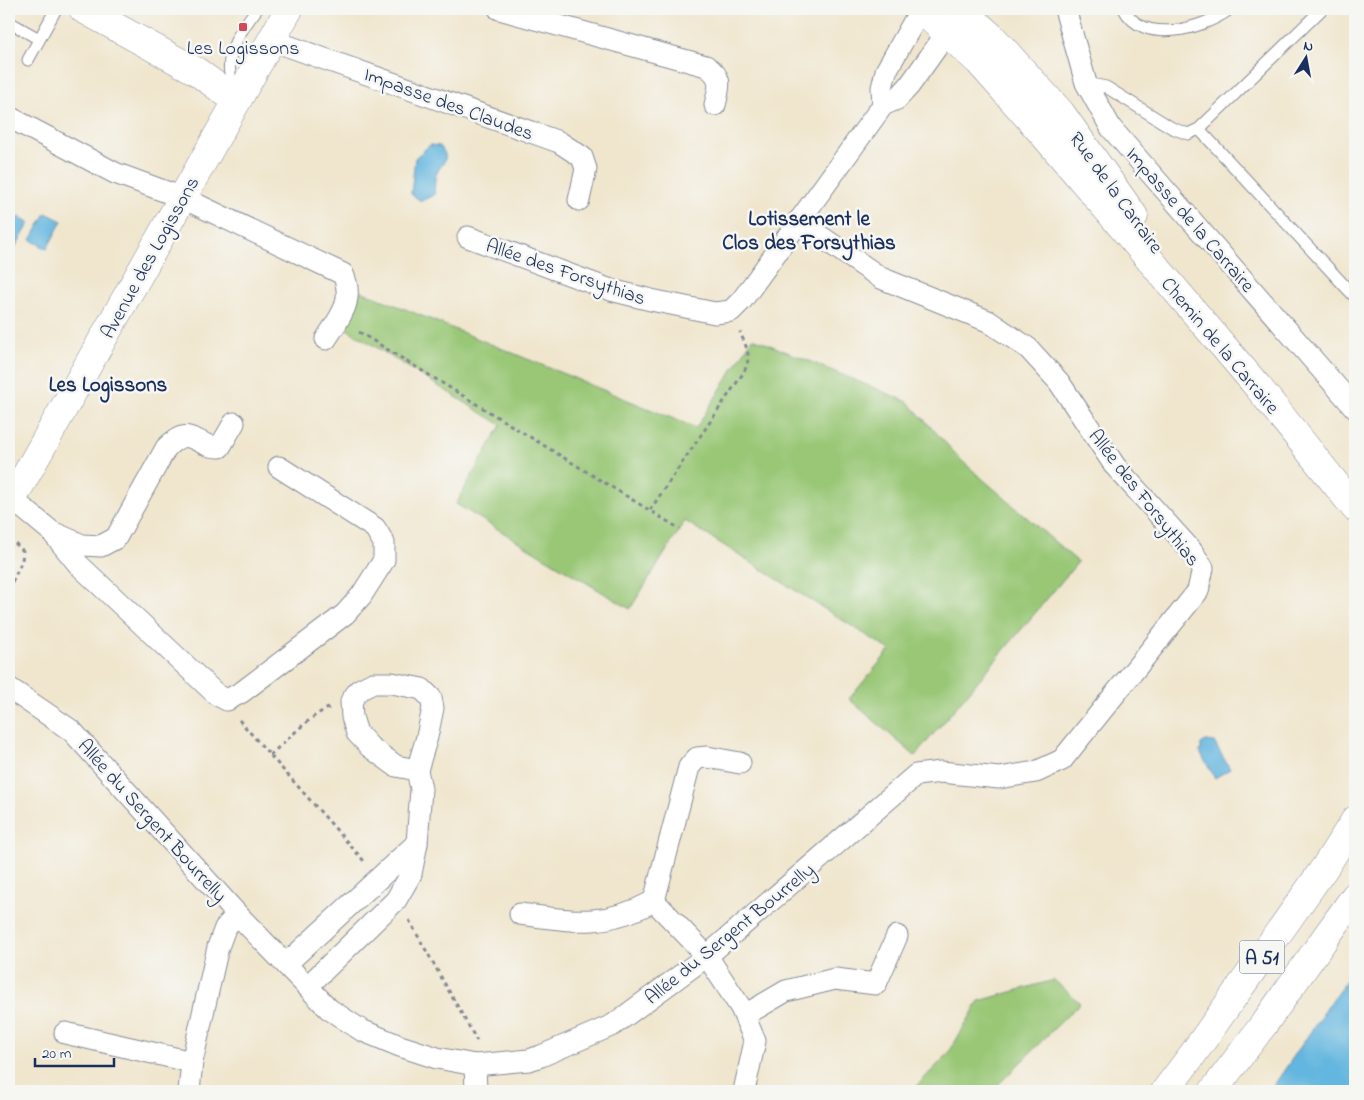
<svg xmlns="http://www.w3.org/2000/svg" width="1364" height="1100" viewBox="0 0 1364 1100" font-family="'Indie Flower',sans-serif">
<rect width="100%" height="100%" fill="#f6f6f2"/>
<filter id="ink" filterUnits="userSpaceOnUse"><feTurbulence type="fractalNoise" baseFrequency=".02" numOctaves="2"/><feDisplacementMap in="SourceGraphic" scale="10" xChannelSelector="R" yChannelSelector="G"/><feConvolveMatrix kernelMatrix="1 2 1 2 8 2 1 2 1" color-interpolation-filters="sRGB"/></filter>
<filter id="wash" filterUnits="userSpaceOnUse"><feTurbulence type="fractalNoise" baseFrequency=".0096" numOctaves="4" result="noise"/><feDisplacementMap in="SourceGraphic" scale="20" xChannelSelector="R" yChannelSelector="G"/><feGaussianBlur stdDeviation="1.12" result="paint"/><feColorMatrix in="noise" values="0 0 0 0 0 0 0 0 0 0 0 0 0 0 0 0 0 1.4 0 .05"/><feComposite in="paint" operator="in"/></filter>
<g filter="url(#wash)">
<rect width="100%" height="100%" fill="#f0e6ce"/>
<g fill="#99c776" stroke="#5a7b6a">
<polygon points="361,291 696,428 753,338 908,402 962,461 1078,562 915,756 849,699 890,650 685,521 630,609 456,504 501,425 342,326"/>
<polygon points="1054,980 1080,1003 992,1091 912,1091 948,1054 979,1001"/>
</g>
<g fill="#63b6df" stroke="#3f729e">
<path d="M430,145L440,146C452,161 441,162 436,175C434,181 435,189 434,195L421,201L411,194L415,158Z"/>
<polygon points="46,213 62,221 47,249 31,240"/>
<polygon points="18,216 30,223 14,249 9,245 9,231"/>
<polygon points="1206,741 1214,742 1230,769 1215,778 1199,751 1201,750 1201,744"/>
<polygon points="1355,967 1355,1091 1270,1091"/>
</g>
</g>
<g filter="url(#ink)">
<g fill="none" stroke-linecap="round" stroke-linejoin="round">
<g stroke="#868a96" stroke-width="13">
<g id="service">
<path d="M1124,9C1143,46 1203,29 1230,9"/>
<polyline points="9,22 39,39"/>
<polyline points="28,60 56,9"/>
<polyline points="1086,83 1106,87 1172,128 1188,134 1199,129 1322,9"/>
<path d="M235,94C233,87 230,81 230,74C226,50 243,27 257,9"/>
<polyline points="1199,129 1355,297"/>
</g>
</g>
<g stroke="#868a96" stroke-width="23">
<g id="minor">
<path d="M499,9L706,66C724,78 719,87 715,105"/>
<polyline points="1065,9 1086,83 1111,128 1355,408"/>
<polyline points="271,40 559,142 582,157 586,169 579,200"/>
<polyline points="883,105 882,88 886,71 921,9"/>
<path d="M9,117L115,173L183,198L343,274C355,301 340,317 326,339"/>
<polyline points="468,237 611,290 651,300 715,313 731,311 742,300 883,105 897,99 909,86 956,20"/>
<path d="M12,499L52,532L82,545L101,546L116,538L166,448C191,422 195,448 220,447L234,423"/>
<polyline points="52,532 79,565 217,695 227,700 242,692 345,614 361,596 384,560 384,543 375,528 279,467"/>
<polyline points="9,688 72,731 237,914 329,1009 361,1030 400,1046 437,1058 475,1065 529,1060 541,1056 613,1025 707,956 916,775 941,772 999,778 1036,772 1062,760 1198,591 1203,568 1191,550 1115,466 1059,382 1028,348 988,321 881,278 798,221"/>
<polyline points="740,763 707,757 697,758 689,767 654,901 707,956 741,1008 755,1041 744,1091"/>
<path d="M520,914C573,921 604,928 654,901"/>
<polyline points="286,964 417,843"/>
<polyline points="308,986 396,900 411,874 417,843 421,789 417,770 427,737 433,708 431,698 422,689 392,683 373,683 359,690 351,701 352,717 357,733 370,747 396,766 417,770"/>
<polyline points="745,1015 786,991 835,979 876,984 897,936"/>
<polyline points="65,1033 192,1062"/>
<polyline points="475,1065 476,1091"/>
<polyline points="189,1091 192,1062 218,947 225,928 237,914"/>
</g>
</g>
<g stroke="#868a96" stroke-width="29">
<g id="tertiary">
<polyline points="83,9 196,71 237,101"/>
<polyline points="920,9 979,62 1043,134 1258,387 1355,508"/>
<polyline points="961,9 993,38 1061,113 1134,216"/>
</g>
</g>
<g stroke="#868a96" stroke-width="29">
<polyline id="secondary" points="9,505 289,9"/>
</g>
<g stroke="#868a96" stroke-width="29">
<g id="motorway">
<polyline points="1165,1091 1193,1054 1325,867 1355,820"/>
<polyline points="1213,1091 1264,1024 1355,896"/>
</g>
</g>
<g stroke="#868a96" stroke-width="3" stroke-dasharray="4 4" stroke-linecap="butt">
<polyline points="359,332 680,529"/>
<path d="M650,510L744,372C752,355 747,349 740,332"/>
<polyline points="9,589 22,561 23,551 12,540"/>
<polyline points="239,720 364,861"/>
<path d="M270,755C284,743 313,713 329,708"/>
<polyline points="409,920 477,1041"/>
</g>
<use href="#service" stroke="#fff" stroke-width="11"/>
<use href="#minor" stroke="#fff" stroke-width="21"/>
<use href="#tertiary" stroke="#fff" stroke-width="28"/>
<use href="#secondary" stroke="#fff" stroke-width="28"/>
<use href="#motorway" stroke="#fff" stroke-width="28"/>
</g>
</g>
<rect fill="#d1495b" stroke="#f6f6f2" stroke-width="2" x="238" y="22" width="10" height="10" rx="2.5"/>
<g text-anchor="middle" stroke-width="5" stroke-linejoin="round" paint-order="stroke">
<rect fill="#f6f6f2" stroke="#5d6b8a" stroke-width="1" x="1239.5" y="940.5" width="45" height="33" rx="4"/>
<g font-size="19" font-weight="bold" fill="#1b2f5e">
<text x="1262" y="964">A 51</text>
</g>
<g font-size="20" fill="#1b2f5e" stroke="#f6f6f2">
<text x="243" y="54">Les Logissons</text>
</g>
<g font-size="20" fill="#1b2f5e" stroke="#f6f6f2">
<text transform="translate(449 103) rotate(20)" y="7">Impasse des Claudes</text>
<text transform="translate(1117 192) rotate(54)" y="7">Rue de la Carraire</text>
<text transform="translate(1191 219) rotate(49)" y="7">Impasse de la Carraire</text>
<text transform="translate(149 257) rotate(-61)" y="7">Avenue des Logissons</text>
<text transform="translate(566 271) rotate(19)" y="7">Allée des Forsythias</text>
<text transform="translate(1221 345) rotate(50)" y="7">Chemin de la Carraire</text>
<text transform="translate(1145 497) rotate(52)" y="7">Allée des Forsythias</text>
<text transform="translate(153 820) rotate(48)" y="7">Allée du Sergent Bourrelly</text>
<text transform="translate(729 933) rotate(-39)" y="7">Allée du Sergent Bourrelly</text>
</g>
<g font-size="21" font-weight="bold" fill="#1b2f5e" stroke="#f6f6f2">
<text x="809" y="225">Lotissement le<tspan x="809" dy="24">Clos des Forsythias</tspan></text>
<text x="108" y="391">Les Logissons</text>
</g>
</g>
<rect width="1364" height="1100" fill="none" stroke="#f6f6f2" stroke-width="30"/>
<g transform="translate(1306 58) rotate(11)" stroke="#f6f6f2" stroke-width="4" paint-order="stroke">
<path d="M0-4L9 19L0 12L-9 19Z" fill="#1b2f5e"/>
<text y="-8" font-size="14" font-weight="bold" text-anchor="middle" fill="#1b2f5e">N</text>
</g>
<path d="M35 1058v8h79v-8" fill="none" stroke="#1b2f5e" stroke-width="2.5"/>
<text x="42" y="1058" font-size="15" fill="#1b2f5e" stroke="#f6f6f2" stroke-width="4" paint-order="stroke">20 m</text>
</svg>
